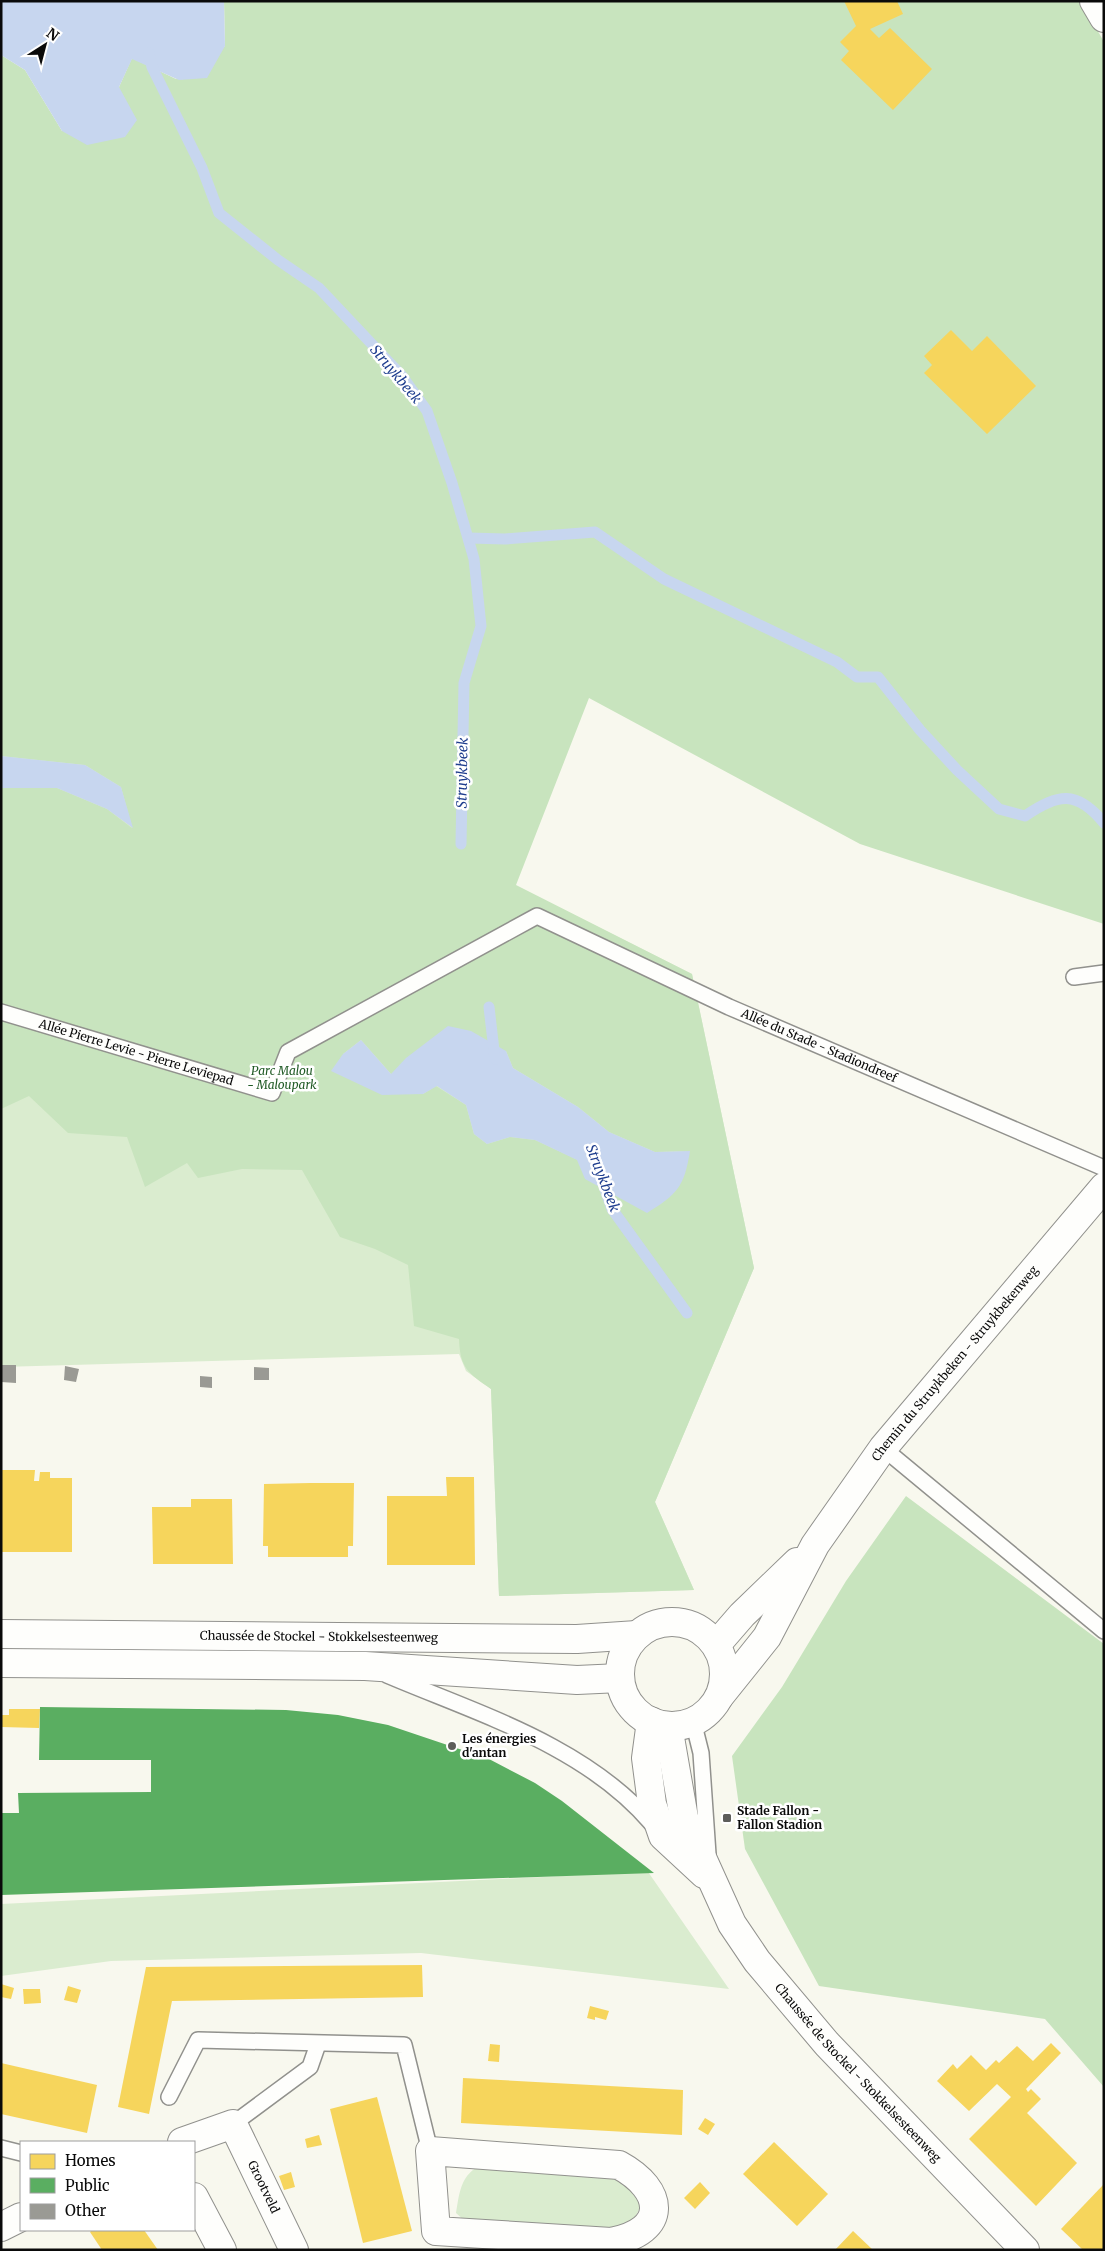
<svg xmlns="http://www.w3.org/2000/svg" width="1105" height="2251" viewBox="0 0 1105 2251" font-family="Merriweather,serif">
<rect width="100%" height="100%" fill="#f8f8ee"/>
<g fill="#daeccf">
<polygon points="1,128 516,886 692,974 754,1268 655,1502 694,1590 499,1596 491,1389 466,1371 459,1354 1,1367"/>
<polygon points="644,1866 729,1989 421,1953 111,1961 1,1976 1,1904 562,1876"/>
<path d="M478,2167L622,2178L641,2201C639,2216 632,2220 622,2229L466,2222L456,2213C459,2196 460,2176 478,2167Z"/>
</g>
<g fill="#c8e4be" fill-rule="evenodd">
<path d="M224,1H1081L1104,42V924L860,844L589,698L516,885L692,974L754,1268L655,1502L694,1590L499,1596L491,1389C468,1373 460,1368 459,1339L414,1326L408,1265L375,1249L340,1237L302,1170L242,1169L198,1178L187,1163L145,1187L127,1137L68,1133L29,1096L1,1109V788H57L107,809L132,828L121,787L85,765L1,756V55L25,70L62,131L119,87L132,58L176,79L225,46ZM361,1040L391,1074L506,1051L513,1068L578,1107L609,1132L655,1152L690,1151L578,1160L535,1140L510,1137L487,1144L474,1134L466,1105L436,1086L423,1094L343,1054Z"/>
<polygon points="906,1496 1104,1644 1104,2087 1045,2019 819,1986 745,1849 732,1756 782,1687 846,1581"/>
</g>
<g fill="#c7d6ef">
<polygon points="1,1 224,1 225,46 207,78 179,80 132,59 119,87 137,120 125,137 87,145 62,131 25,70 1,55"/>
<polygon points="1,756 85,765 121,787 133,828 107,809 57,788 1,788"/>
<path d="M448,1026L471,1031L506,1051L513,1068L578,1107L609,1132L655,1152L690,1151C684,1188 677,1194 647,1213L585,1179L577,1160L535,1140L510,1137L487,1144L474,1134L466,1105L437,1086L423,1094L382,1095L331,1071L343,1054L361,1040L391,1074L406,1058Z"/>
</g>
<g fill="#f6d55c">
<polygon points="844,1 897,1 903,14 870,29 879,38 890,28 932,69 893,110 841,60 849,51 840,42 856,26"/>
<polygon points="951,330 972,351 987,336 1036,386 987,434 924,373 932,365 924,356"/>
<polygon points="1,1470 35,1470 34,1481 39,1481 40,1472 50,1472 50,1478 72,1478 72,1552 2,1552"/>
<polygon points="446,1477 474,1477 475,1565 387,1565 387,1496 447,1496"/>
<polygon points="310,1483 354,1483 353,1546 348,1546 348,1557 268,1557 268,1546 263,1546 264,1484"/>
<polygon points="191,1499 232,1499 233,1564 153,1564 152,1507 191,1507"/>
<polygon points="9,1709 40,1709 39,1728 1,1727 1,1715 9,1715"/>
<polygon points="422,1965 423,1997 172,2001 149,2114 118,2107 146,1967"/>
<polygon points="1,1984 14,1988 11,1999 1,1997"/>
<polygon points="68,1986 81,1990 77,2003 64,2000"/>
<polygon points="23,1989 40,1989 41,2003 24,2004"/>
<polygon points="590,2006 609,2011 606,2020 595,2017 595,2020 587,2018"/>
<polygon points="1051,2043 1061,2053 1026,2089 1028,2092 1031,2089 1041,2099 1027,2113 1077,2163 1036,2206 969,2139 1011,2097 997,2084 969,2111 937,2081 953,2064 957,2069 971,2055 986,2070 996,2060 999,2063 1017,2046 1033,2061"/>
<polygon points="490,2044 500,2045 499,2062 488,2061"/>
<polygon points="1,2063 97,2085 87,2133 1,2114"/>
<polygon points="463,2078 683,2090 682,2135 461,2123"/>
<polygon points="377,2097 412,2231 363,2243 330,2109"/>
<polygon points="705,2118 715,2124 708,2135 698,2129"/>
<polygon points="319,2135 322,2145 307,2148 305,2139"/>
<polygon points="774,2142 828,2194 797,2226 743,2174"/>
<polygon points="291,2172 295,2187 284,2190 279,2176"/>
<polygon points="700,2182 710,2193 695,2209 684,2198"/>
<polygon points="1104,2184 1104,2250 1083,2250 1061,2229"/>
<polygon points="92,2230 144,2230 158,2250 102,2250 90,2232"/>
<polygon points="853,2231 873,2250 835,2250"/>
</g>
<polygon fill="#5aae61" points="40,1707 286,1710 338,1715 388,1725 489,1759 535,1783 562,1801 654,1873 1,1895 1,1813 19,1813 18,1793 151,1792 151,1760 39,1760"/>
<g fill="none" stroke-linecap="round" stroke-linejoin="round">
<g stroke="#c7d6ef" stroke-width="11">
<polyline points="149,53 152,67 202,168 219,213 278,260 319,288 402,376 427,411 452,483 474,559 481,626 464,683 461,844"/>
<path d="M469,538L505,539L595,532L664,579L837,662L857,677H878L920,730L957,770L999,809L1025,816C1058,793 1077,790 1104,823"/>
<polyline points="489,1007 495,1059"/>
<polyline points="601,1178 612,1209 687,1313"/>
</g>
</g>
<g fill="#9a9a94">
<polygon points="1,1365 16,1365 16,1383 1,1382"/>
<polygon points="65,1366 79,1369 76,1382 64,1380"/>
<polygon points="254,1367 269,1368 269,1380 254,1380"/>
<polygon points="200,1376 212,1377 212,1388 200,1387"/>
</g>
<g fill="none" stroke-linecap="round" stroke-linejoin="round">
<g stroke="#91918d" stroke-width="18">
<g id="service">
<polyline points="1074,977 1104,973"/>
<path id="s1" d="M1,1012L272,1093L288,1052L537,916L729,1007L1104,1168"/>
<polyline points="883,1448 1104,1631"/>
<path d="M387,1675C479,1714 586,1746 652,1824"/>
<polyline points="693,1721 701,1753 708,1854"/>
<polyline points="169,2097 198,2040 404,2045 430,2151"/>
<polyline points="233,2124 310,2067 318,2044"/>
<polyline points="1,2148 21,2153"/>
</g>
</g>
<g stroke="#91918d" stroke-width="30">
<g id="minor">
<polyline points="1094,1 1104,18"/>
<polyline points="716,1645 742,1615 797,1562"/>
<path id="s2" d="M719,1697L767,1637L815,1545L883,1448L1104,1187"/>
<path id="s3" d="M182,2142L233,2124L294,2250"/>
<path d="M430,2151L619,2165C665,2190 669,2231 611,2242L436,2231Z"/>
<polyline points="194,2197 222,2250"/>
<polyline points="1,2227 21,2217"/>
</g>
</g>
<g stroke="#91918d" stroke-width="30">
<g id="tertiary">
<circle cx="672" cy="1674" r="52"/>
<path id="s4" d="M1,1634L577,1639L637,1635"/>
<polyline points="1,1663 365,1666 577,1680 620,1678"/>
<polyline points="651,1721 646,1758 652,1804 663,1836 704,1874"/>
<path id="s5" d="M668,1726L684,1818L732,1924L757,1961L827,2044L1025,2250"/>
</g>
</g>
<use href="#service" stroke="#fefefc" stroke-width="15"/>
<use href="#minor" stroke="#fefefc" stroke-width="28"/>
<use href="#tertiary" stroke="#fefefc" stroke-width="28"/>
</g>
<g fill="#5d5d5a" stroke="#fff" stroke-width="2">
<circle cx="452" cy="1746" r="5"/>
<rect x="722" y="1813" width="10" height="10" rx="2.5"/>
</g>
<g text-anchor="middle" stroke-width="5" stroke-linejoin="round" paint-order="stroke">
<g font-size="12" fill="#0a0a0a" stroke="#fff">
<text dy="4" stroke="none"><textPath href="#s1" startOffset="921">Allée du Stade - Stadiondreef</textPath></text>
<text dy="4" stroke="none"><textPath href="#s1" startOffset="141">Allée Pierre Levie - Pierre Leviepad</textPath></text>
<text dy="4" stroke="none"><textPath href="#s2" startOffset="410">Chemin du Struykbeken - Struykbekenweg</textPath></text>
<text dy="4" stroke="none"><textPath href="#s4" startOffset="318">Chaussée de Stockel - Stokkelsesteenweg</textPath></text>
<text dy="4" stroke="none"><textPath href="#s5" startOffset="405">Chaussée de Stockel - Stokkelsesteenweg</textPath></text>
<text dy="4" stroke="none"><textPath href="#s3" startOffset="124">Grootveld</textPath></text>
</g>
<g font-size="12" font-style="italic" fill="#215b26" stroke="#fff">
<text x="282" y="1075">Parc Malou<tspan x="282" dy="14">- Maloupark</tspan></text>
</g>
<g font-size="12" font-weight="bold" fill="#0a0a0a" stroke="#fff" text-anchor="start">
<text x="462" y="1743">Les énergies<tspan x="462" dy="14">d'antan</tspan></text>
<text x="737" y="1815">Stade Fallon -<tspan x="737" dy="14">Fallon Stadion</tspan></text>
</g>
<g font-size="14" font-style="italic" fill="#203f8f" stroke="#fff">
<text transform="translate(396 374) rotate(50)" y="5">Struykbeek</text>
<text transform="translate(462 773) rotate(-89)" y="5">Struykbeek</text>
<text transform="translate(603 1178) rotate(69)" y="5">Struykbeek</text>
</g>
</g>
<rect width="1105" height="2251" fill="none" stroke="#0a0a0a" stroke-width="5"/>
<rect x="20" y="2141" width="175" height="90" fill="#ffffff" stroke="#9d9d9d"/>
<rect x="30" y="2154" width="25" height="15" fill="#f6d55c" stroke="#9d9d9d"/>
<text x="65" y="2166" font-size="15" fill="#0a0a0a">Homes</text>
<rect x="30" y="2178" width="25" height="15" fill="#5aae61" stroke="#9d9d9d"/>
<text x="65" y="2191" font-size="15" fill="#0a0a0a">Public</text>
<rect x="30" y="2204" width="25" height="15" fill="#9a9a94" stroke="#9d9d9d"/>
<text x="65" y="2216" font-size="15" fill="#0a0a0a">Other</text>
<g transform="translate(45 45) rotate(36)" stroke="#ffffff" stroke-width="4" paint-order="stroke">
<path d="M0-4L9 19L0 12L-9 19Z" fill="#0a0a0a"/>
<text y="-8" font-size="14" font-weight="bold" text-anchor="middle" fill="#0a0a0a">N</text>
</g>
</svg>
